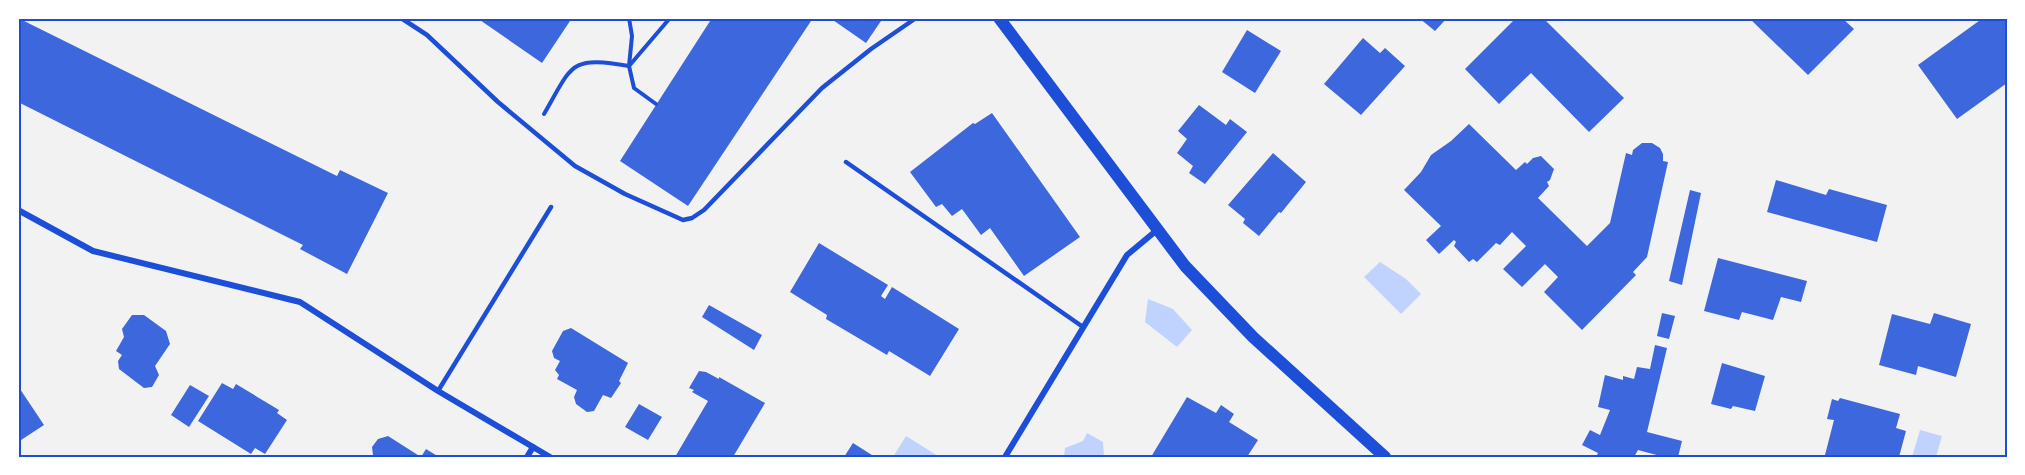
<svg xmlns="http://www.w3.org/2000/svg" width="2025" height="475" viewBox="0 0 2025 475" font-family="'Titillium Web',sans-serif">
<rect width="100%" height="100%" fill="#f2f2f2"/>
<g fill="#bfd3fe">
<polygon points="1380,262 1406,279 1421,294 1401,314 1364,277"/>
<polygon points="1148,299 1173,309 1192,330 1177,347 1145,322"/>
<polygon points="1920,430 1942,436 1936,457 1912,457"/>
<polygon points="1087,433 1103,442 1104,457 1064,457 1065,448 1083,441"/>
<polygon points="906,436 938,456 893,457"/>
</g>
<g fill="#3d67dc">
<polygon points="18,18 337,176 340,170 388,193 347,274 300,249 303,245 18,102"/>
<polygon points="477,18 572,18 542,63"/>
<polygon points="712,18 813,18 688,206 620,161"/>
<polygon points="830,18 883,18 866,43"/>
<polygon points="1419,18 1447,18 1435,31"/>
<polygon points="1516,18 1543,18 1624,98 1589,132 1531,73 1499,104 1465,69"/>
<polygon points="1749,18 1842,18 1854,29 1808,75"/>
<polygon points="1983,18 2007,18 2007,83 1957,119 1918,65"/>
<polygon points="1247,30 1281,51 1255,93 1222,72"/>
<polygon points="1363,38 1380,53 1385,48 1405,66 1361,115 1324,84"/>
<polygon points="1199,105 1226,125 1230,119 1247,132 1205,184 1189,173 1193,166 1177,153 1187,139 1178,131"/>
<polygon points="992,113 1080,237 1024,276 990,228 981,235 962,209 952,216 942,204 936,207 910,172 973,123 975,124"/>
<polygon points="1469,124 1516,170 1525,162 1527,164 1533,158 1541,156 1554,169 1550,180 1547,182 1549,186 1538,198 1587,246 1610,223 1626,153 1632,155 1633,150 1642,143 1652,143 1660,148 1663,154 1663,161 1668,162 1647,257 1633,272 1636,275 1582,330 1544,292 1558,277 1545,264 1522,287 1503,269 1526,246 1512,232 1500,245 1496,243 1477,262 1473,259 1469,262 1454,246 1456,242 1454,240 1439,254 1426,240 1441,226 1404,190 1421,172 1431,155 1451,141"/>
<polygon points="1273,153 1306,182 1281,213 1279,212 1259,236 1243,223 1245,219 1228,205"/>
<polygon points="1776,180 1826,195 1829,189 1887,205 1877,242 1767,212"/>
<polygon points="1690,190 1701,193 1682,285 1669,281"/>
<polygon points="819,243 888,285 881,296 885,299 892,287 959,329 930,376 889,351 887,355 826,319 827,315 790,292"/>
<polygon points="1718,258 1807,281 1801,302 1781,297 1773,320 1742,312 1739,320 1704,311"/>
<polygon points="709,305 762,335 754,350 702,317"/>
<polygon points="1662,313 1675,316 1669,339 1657,336"/>
<polygon points="1934,313 1971,324 1956,377 1918,366 1916,375 1879,365 1892,314 1930,324"/>
<polygon points="132,315 144,315 166,331 170,344 155,366 159,375 152,387 144,388 119,369 118,361 122,355 116,351 124,337 122,329"/>
<polygon points="571,328 628,363 619,381 621,383 611,398 603,395 594,411 587,412 576,404 574,397 577,390 557,379 559,375 555,370 560,361 554,358 552,351 563,331"/>
<polygon points="1655,345 1667,348 1647,432 1682,441 1678,457 1664,457 1638,450 1634,457 1596,457 1598,453 1582,445 1590,430 1600,435 1610,410 1598,407 1605,375 1623,380 1623,376 1634,379 1637,367 1650,369"/>
<polygon points="1722,363 1765,376 1755,411 1733,406 1731,409 1711,404"/>
<polygon points="699,371 706,372 719,379 719,377 765,403 733,457 675,457 708,401 692,392 694,390 689,388"/>
<polygon points="222,383 233,389 236,384 279,410 277,413 287,420 265,454 255,448 251,454 198,421"/>
<polygon points="190,385 209,396 189,427 171,415"/>
<polygon points="18,386 44,425 18,442"/>
<polygon points="1187,397 1216,413 1221,405 1234,414 1229,422 1258,440 1247,457 1151,457"/>
<polygon points="1840,398 1900,414 1896,428 1906,431 1899,457 1832,457 1825,455 1834,420 1827,419 1832,399 1838,401"/>
<polygon points="639,404 662,417 648,440 625,427"/>
<polygon points="388,436 421,457 426,449 439,457 376,457 373,455 372,447 378,439"/>
<polygon points="853,443 875,457 844,457"/>
</g>
<g fill="none" stroke-linecap="round" stroke-linejoin="round">
<g stroke="#1d4ed8" stroke-width="4">
<polyline points="629,18 632,36 629,66 634,88 656,104"/>
<path d="M544,114C573,64 569,56 629,66L670,18"/>
</g>
<g stroke="#1d4ed8" stroke-width="4.5">
<polyline points="401,18 427,35 498,102 575,166 625,194 683,220 692,218 704,210 822,88 871,49 916,18"/>
<polyline points="846,162 1083,327"/>
<polyline points="438,391 551,207"/>
</g>
<g stroke="#1d4ed8" stroke-width="6">
<polyline points="18,210 93,251 300,302 438,391 550,457"/>
<polyline points="527,457 533,447"/>
<polyline points="1005,457 1127,255 1157,230"/>
</g>
<polyline stroke="#1d4ed8" stroke-width="12" points="999,18 1185,266 1253,337 1385,457"/>
</g>
<rect width="2025" height="475" fill="none" stroke="#ffffff" stroke-width="39"/>
<rect x="20" y="20" width="1986" height="436" fill="none" stroke="#1d4ed8" stroke-width="2"/>
</svg>
